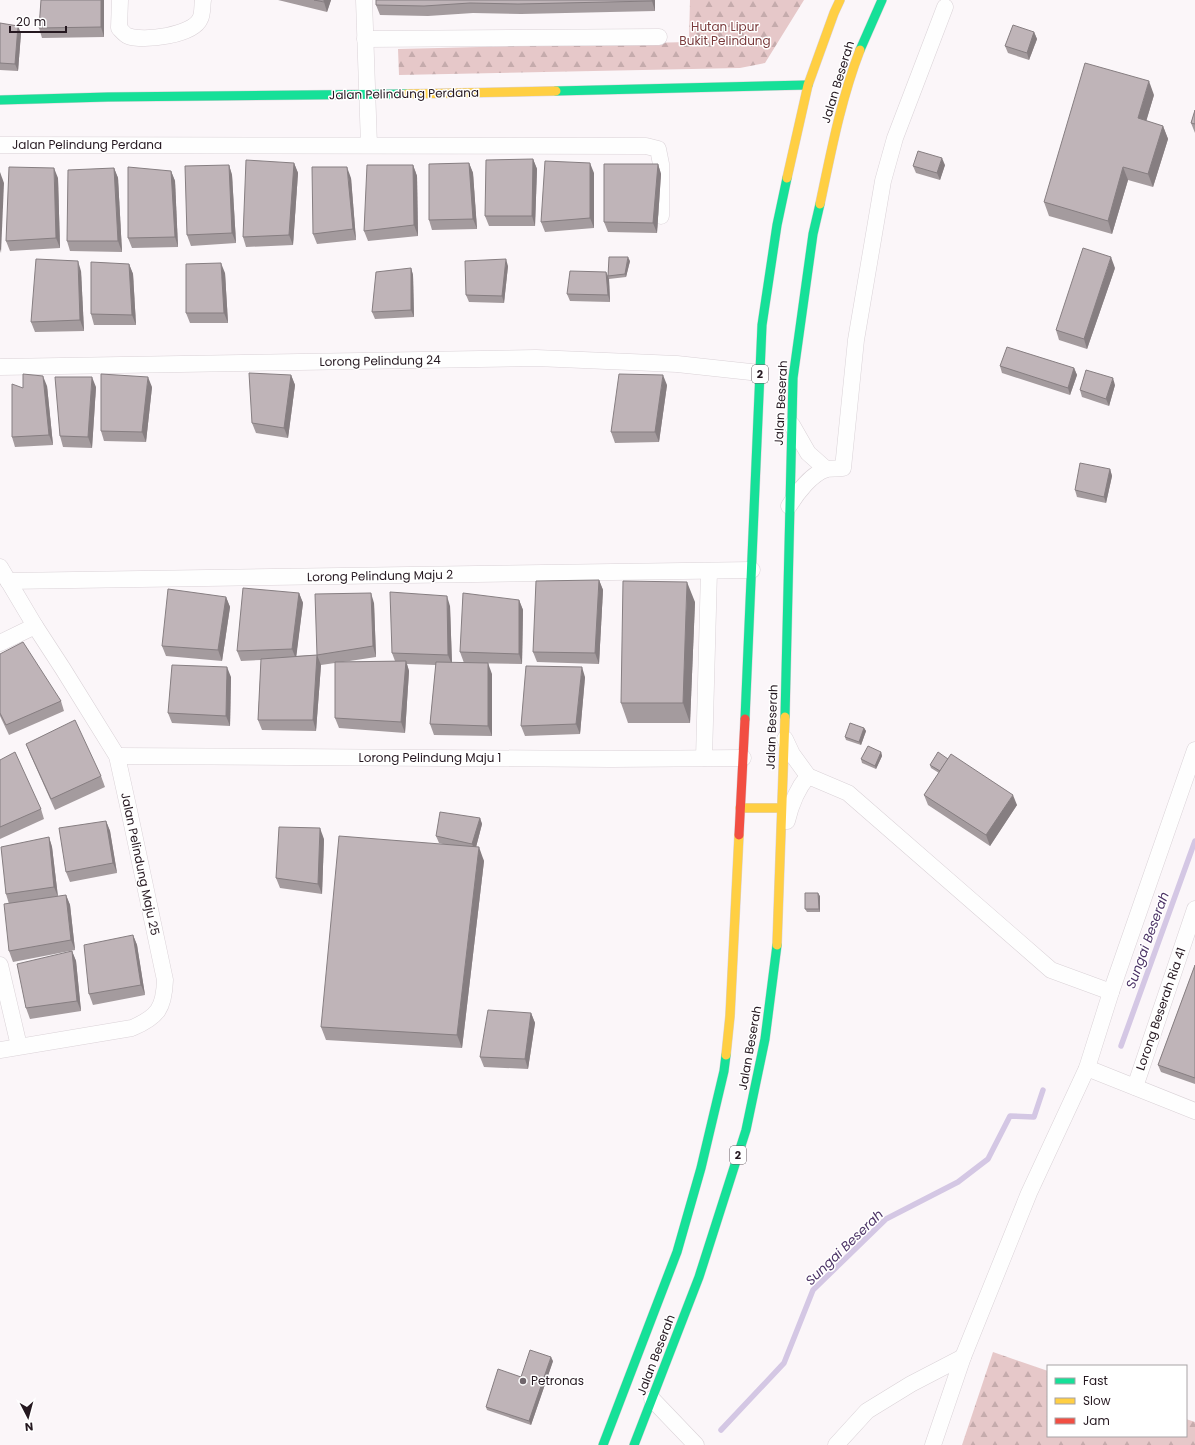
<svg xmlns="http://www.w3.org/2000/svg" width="1195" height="1445" viewBox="0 0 1195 1445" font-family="Poppins,sans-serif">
<defs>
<pattern id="forest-firs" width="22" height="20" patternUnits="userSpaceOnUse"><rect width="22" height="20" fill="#e6c8c9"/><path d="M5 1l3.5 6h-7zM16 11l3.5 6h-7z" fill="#c5abac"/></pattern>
</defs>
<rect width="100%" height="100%" fill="#fbf6f9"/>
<g fill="url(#forest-firs)">
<polygon points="690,0 804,0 765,63 740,68 399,75 398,49 689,42"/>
<polygon points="993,1352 1048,1371 1048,1436 1186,1436 1186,1419 1195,1422 1195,1445 962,1445"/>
</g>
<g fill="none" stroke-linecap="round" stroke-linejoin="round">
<g stroke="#d4c7e4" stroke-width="5.5">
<polyline points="1121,1046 1195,841"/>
<polyline points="721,1430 784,1363 813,1290 886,1219 958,1182 988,1159 1010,1116 1034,1117 1043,1090"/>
</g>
<g stroke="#dad2d7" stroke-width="17">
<g id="street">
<path d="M120,0L119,28C121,30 125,35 128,36C144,42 193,35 200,19C203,14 202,5 203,0"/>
<polyline points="364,0 369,145"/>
<polyline points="365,39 659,37"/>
<polyline points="0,145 646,146 658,149 661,164 661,216"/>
<polyline points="0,367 536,358 677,364 760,373"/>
<polyline points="792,425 808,453 826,469"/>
<path d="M789,506C797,493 812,473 827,469C832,468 838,469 843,468L856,340L883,181L895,138L945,7"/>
<path d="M0,567L35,626L63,669L117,756L130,815L165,980C164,1008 158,1017 132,1028L0,1050"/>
<polyline points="8,581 752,570"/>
<polyline points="0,643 35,626"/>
<polyline points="785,739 792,754 808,776 848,793 1051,970 1111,992"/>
<polyline points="117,756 611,759 743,758"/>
<polyline points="704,758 709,571"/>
<path d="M787,821C791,804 797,789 808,776"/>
<polyline points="0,965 19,1046"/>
<polyline points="1087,1068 1195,1111"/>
<polyline points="1135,1087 1195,909"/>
<polyline points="652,1399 696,1445"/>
<polyline points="836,1445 867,1411 911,1384 963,1357"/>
<polyline points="933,1445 963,1357 1029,1193 1087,1068 1111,992 1195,750"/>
</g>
</g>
<g stroke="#dad2d7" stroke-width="10">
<g id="fast">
<polyline points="860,50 882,0"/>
<polyline points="556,91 808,85"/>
<polyline points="0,100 108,97 407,94"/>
<polyline points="785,717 793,378 813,234 820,204"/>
<polyline points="745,719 762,325 777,225 787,178"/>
<polyline points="603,1445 677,1252 701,1168 724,1071 726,1055"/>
<polyline points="634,1445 699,1277 746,1130 765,1039 777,945"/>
</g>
</g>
<g stroke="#dad2d7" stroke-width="10">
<g id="slow">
<polyline points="407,94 556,91"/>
<polyline points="787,178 808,85 834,13 840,0"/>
<path d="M820,204C831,152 841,99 860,50"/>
<polyline points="740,808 781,808"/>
<polyline points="777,945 785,717"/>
<polyline points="726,1055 730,1016 739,835"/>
</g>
</g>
<g stroke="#dad2d7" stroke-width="10">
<polyline id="jam" points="739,835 745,719"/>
</g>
<use href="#street" stroke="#fefefe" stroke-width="16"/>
<use href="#fast" stroke="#16e098" stroke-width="9"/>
<use href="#slow" stroke="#ffcf43" stroke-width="9"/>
<use href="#jam" stroke="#f24e42" stroke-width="9"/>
</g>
<g fill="#a49b9e">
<polygon points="41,0 104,0 104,37 42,38 39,28"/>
<polygon points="278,0 331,0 327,12"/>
<polygon points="376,0 655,0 655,11 521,14 473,13 428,16 380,15 376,5"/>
<polygon points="0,23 21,33 18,71 0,70"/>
<polygon points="1034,32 1037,39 1029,60 1008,53 1005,46"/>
<polygon points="1154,95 1146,121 1163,126 1168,139 1153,187 1128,180 1112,234 1049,216 1044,202"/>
<polygon points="1195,110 1195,133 1191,123"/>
<polygon points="533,159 537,169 535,226 489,226 485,216"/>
<polygon points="294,163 298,173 293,245 246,247 243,237"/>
<polygon points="469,163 473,173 477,229 432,230 429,220"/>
<polygon points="658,164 661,174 657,233 608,232 604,222"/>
<polygon points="229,165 232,175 236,243 191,246 187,235"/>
<polygon points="413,165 417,176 418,236 368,241 364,231"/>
<polygon points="945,165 940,180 916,173 913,166"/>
<polygon points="114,168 118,178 122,252 70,251 67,241"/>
<polygon points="171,171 175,181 178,247 132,248 128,238"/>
<polygon points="594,173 594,228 545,232 541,222"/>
<polygon points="58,178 60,248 10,251 6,241"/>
<polygon points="351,178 356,240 317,244 313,234"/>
<polygon points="630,261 626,277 609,279 610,302 570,301 567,294 606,272 608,276"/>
<polygon points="129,264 133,274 136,325 94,325 91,314"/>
<polygon points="508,266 504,303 469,302 466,295"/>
<polygon points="411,268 413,275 414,317 375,319 372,312"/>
<polygon points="1115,268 1087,349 1059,340 1056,330"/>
<polygon points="81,271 84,331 35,332 31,322"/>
<polygon points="225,273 228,323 190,323 186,313"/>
<polygon points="1000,366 1074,368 1077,375 1070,395 1002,373"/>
<polygon points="291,375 295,385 288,438 256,433 252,423"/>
<polygon points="667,385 659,442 615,443 611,432"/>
<polygon points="1115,385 1109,406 1082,397 1080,390"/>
<polygon points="47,386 53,445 15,447 12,437 23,388"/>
<polygon points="96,387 92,448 63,447 60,436"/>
<polygon points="152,387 146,442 104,441 101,431"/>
<polygon points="1110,469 1112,476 1106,503 1077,497 1075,490"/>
<polygon points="599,580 603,590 599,664 537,662 533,652"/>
<polygon points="299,593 303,603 296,656 317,655 374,603 376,657 343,662 395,661 392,653 450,606 452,663 492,674 492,736 434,735 430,724 436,665 407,664 409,671 405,733 339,728 335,718 335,663 321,665 316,731 262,730 258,720 261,660 241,661 237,651"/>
<polygon points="226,597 230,607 222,661 166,656 162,646"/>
<polygon points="519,600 523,610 522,664 464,663 460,652"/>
<polygon points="695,602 690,723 628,723 621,703"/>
<polygon points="0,654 61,701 64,711 9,735 0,716"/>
<polygon points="231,677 230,726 172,723 168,713"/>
<polygon points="585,677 580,734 525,736 521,726"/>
<polygon points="864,728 866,731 861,745 846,740 845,737"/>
<polygon points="26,744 101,776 105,787 55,810 30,754"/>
<polygon points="881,752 882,756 876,769 862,763 861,759"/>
<polygon points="0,760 41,809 44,819 0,839"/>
<polygon points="930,765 1017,805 990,846 928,805 924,795 939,773 931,768"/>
<polygon points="480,818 482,824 476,847 484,861 462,1048 326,1040 321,1027 447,845 439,843 436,836"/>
<polygon points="106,821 110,831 117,873 70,882 66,872"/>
<polygon points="49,837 52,847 58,897 66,895 70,905 75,950 13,962 9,951 9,904 6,894"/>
<polygon points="324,839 322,894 280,888 276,878"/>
<polygon points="820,896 820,912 807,912 805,909"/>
<polygon points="133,935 137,945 145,995 93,1005 89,994"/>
<polygon points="72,951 76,961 81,1011 30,1019 26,1008"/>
<polygon points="1195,965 1195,1084 1161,1072 1158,1065"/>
<polygon points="531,1013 535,1023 528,1069 484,1067 480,1057"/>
<polygon points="553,1361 531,1425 487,1410 486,1407 521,1377"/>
</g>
<g fill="#867e81">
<polygon points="101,0 104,0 104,37 101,27"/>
<polygon points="324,0 331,0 327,12 324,2"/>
<polygon points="652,0 655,0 655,11 652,1"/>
<polygon points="18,26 21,33 18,71 15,64"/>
<polygon points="1034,32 1037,39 1029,60 1027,53"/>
<polygon points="1149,81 1154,95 1143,132 1138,118"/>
<polygon points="1163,126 1168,139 1153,187 1148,174"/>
<polygon points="942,158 945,165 940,180 937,173"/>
<polygon points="533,159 537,169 535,226 532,216"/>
<polygon points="294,163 298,173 293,245 289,235"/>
<polygon points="469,163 473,173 477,229 473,219"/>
<polygon points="590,163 594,173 594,228 590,218"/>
<polygon points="658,164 661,174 657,233 653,223"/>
<polygon points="229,165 232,175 236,243 232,233"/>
<polygon points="413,165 417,176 418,236 414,225"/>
<polygon points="347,167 351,178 356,240 353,229"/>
<polygon points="1123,167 1128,180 1112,234 1108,221"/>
<polygon points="54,168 58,178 60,248 56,238"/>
<polygon points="114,168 118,178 122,252 118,241"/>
<polygon points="171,171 175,181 178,247 175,237"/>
<polygon points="0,172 4,183 1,253 0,249"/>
<polygon points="628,257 630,261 626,277 625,274"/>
<polygon points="1111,257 1115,268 1087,349 1084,339"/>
<polygon points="506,259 508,266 504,303 502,296"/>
<polygon points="78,261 81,271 84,331 80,320"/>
<polygon points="221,263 225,273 228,323 224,313"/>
<polygon points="129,264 133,274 136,325 132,315"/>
<polygon points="411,268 413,275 414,317 411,310"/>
<polygon points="606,272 609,279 610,302 608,295"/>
<polygon points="1074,368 1077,375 1070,395 1068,388"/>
<polygon points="291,375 295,385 288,438 284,428"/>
<polygon points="663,375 667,385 659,442 655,432"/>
<polygon points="43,376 47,386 53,445 49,435"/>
<polygon points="92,377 96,387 92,448 88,437"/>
<polygon points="148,377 152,387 146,442 142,432"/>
<polygon points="1113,378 1115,385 1109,406 1106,399"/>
<polygon points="1110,469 1112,476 1106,503 1104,497"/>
<polygon points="599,580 603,590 599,664 595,653"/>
<polygon points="687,582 695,602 690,723 683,703"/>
<polygon points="299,593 303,603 296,659 292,649"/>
<polygon points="371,593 374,603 376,657 373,646"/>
<polygon points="447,596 450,606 452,665 448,655"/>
<polygon points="226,597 230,607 222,661 218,650"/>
<polygon points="519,600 523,610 522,664 519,654"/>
<polygon points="317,655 321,665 316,731 313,720"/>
<polygon points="406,661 409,671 405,733 401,722"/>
<polygon points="488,663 492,674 492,736 488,726"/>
<polygon points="227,667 231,677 230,726 226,716"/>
<polygon points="582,667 585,677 580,734 576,724"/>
<polygon points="864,728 866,731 861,745 859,742"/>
<polygon points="881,752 882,756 876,769 875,766"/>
<polygon points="1013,795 1017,805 990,846 986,835"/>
<polygon points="480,818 482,824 475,851 472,844"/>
<polygon points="106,821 110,831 117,873 113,863"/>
<polygon points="320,828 324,839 322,894 318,884"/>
<polygon points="49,837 52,847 58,897 54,887"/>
<polygon points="479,847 484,861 462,1048 457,1035"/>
<polygon points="818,893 820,896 820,912 819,909"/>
<polygon points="66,895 70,905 75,950 71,940"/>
<polygon points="133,935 137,945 145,995 141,985"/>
<polygon points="72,951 76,961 81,1011 77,1001"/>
<polygon points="531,1013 535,1023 528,1069 525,1059"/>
<polygon points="551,1357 553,1361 531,1425 529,1421"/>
</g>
<g fill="#bfb4b8" stroke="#867e81">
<polygon points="41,0 101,0 101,27 39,28"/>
<polygon points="314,0 324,0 324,2"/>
<polygon points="376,0 652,0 652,1 518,4 470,3 424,6 376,5"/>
<polygon points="0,23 18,26 15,64 0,63"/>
<polygon points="1013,25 1034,32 1027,53 1005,46"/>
<polygon points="1085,63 1149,81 1138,118 1163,126 1148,174 1123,167 1108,221 1044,202"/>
<polygon points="1195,110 1195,124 1191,123"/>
<polygon points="918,151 942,158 937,173 913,166"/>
<polygon points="533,159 532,216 485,216 486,160"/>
<polygon points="246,160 294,163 289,235 243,237"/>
<polygon points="545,161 590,163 590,218 541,222"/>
<polygon points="469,163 473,219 429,220 429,164"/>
<polygon points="604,164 658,164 653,223 604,222"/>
<polygon points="229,165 232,233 187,235 185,166"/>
<polygon points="367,165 413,165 414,225 364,231"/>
<polygon points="9,167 54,168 56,238 6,241"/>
<polygon points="128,167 171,171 175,237 128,238"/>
<polygon points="312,167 347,167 353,229 313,234"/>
<polygon points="114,168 118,241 67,241 68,170"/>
<polygon points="1083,248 1111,257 1084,339 1056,330"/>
<polygon points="609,257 628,257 625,274 608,276"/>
<polygon points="36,259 78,261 80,320 31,322"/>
<polygon points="506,259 502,296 466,295 465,261"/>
<polygon points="91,262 129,264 132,315 91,314"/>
<polygon points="221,263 224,313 186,313 186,264"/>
<polygon points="411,268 411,310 372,312 376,272"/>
<polygon points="570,271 606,272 608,295 567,294"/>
<polygon points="1007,347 1074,368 1068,388 1000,366"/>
<polygon points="1086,370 1113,378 1106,399 1080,390"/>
<polygon points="249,373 291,375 284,428 252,423"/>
<polygon points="23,374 43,376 49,435 12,437 12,384 23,388"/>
<polygon points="101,374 148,377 142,432 101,431"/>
<polygon points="619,374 663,375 655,432 611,432"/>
<polygon points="55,377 92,377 88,437 60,436"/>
<polygon points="1080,463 1110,469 1104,497 1075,490"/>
<polygon points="599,580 595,653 533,652 536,581"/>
<polygon points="623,581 687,582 683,703 621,703"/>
<polygon points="243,588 299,593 292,649 237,651"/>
<polygon points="168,589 226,597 218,650 162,646"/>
<polygon points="390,592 447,596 448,655 392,653"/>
<polygon points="371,593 373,646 317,655 315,594"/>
<polygon points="463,593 519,600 519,654 460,652"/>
<polygon points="23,642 61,701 6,725 0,713 0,654"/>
<polygon points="317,655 313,720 258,720 261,659"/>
<polygon points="406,661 401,722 335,718 335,662"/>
<polygon points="436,662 488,663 488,726 430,724"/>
<polygon points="172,665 227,667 226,716 168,713"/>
<polygon points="526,666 582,667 576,724 521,726"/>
<polygon points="75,720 101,776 51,799 26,744"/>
<polygon points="850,723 864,728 859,742 845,737"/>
<polygon points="868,746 881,752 875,766 861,759"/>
<polygon points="15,752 41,809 0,827 0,760"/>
<polygon points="938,752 948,759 940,771 930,765"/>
<polygon points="951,754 1013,795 986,835 924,795"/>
<polygon points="440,812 480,818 472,844 436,836"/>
<polygon points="106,821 113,863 66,872 59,828"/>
<polygon points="279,827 320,828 318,884 276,878"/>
<polygon points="339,836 479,847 457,1035 321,1027"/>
<polygon points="49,837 54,887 6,894 1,847"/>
<polygon points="805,893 818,893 819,909 805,909"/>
<polygon points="66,895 71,940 9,951 4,904"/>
<polygon points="133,935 141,985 89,994 84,945"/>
<polygon points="72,951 77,1001 26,1008 17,964"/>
<polygon points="1195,965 1195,1078 1158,1065"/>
<polygon points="488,1010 531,1013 525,1059 480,1057"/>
<polygon points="530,1350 551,1357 529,1421 486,1407 498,1369 521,1377"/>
</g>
<circle fill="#70666c" stroke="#fff" stroke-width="1.5" cx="523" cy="1381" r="4"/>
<g text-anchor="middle" stroke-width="3" stroke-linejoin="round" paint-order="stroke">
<g fill="#fff" stroke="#665d63" stroke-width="1">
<rect x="752" y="365" width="16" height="18" rx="3"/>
<rect x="730" y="1146" width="16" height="18" rx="3"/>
</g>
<g font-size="11" font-weight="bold" fill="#251820">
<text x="760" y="378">2</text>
<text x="738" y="1159">2</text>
</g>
<g font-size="12" fill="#7a3b3c" stroke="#fff">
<text x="725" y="31">Hutan Lipur<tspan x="725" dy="14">Bukit Pelindung</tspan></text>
</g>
<g font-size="12" fill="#251820" stroke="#fff">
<text transform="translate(838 82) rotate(-73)" y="4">Jalan Beserah</text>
<text transform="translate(404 94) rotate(-1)" y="4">Jalan Pelindung Perdana</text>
<text x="87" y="149">Jalan Pelindung Perdana</text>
<text transform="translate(380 361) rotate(-1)" y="4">Lorong Pelindung 24</text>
<text transform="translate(781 403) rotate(-87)" y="4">Jalan Beserah</text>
<text transform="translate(380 576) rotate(-1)" y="4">Lorong Pelindung Maju 2</text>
<text transform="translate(772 727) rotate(-88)" y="4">Jalan Beserah</text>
<text x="430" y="762">Lorong Pelindung Maju 1</text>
<text transform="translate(140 864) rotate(78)" y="4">Jalan Pelindung Maju 25</text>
<text transform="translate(1161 1009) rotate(-71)" y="4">Lorong Beserah Ria 41</text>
<text transform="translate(750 1048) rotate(-80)" y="4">Jalan Beserah</text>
<text transform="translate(656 1355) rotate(-69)" y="4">Jalan Beserah</text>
</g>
<g font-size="12" fill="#251820" stroke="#fff" text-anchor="start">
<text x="531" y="1385">Petronas</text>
</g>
<g font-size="13" font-style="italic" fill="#4b3265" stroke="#fff">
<text transform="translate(1147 940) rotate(-70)" y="5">Sungai Beserah</text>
<text transform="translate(844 1247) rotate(-44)" y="5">Sungai Beserah</text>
</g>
</g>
<rect x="1047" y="1365" width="140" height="72" fill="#ffffff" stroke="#a8a3a6"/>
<rect x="1055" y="1378" width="20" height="6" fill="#16e098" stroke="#a8a3a6"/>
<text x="1083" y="1385" font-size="12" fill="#251820">Fast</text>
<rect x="1055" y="1398" width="20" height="6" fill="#ffcf43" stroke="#a8a3a6"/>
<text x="1083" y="1405" font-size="12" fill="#251820">Slow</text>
<rect x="1055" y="1418" width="20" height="6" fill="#f24e42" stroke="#a8a3a6"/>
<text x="1083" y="1425" font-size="12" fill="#251820">Jam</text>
<g transform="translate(28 1417) rotate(174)" stroke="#ffffff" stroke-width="3" paint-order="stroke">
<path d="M0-3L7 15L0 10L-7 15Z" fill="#251820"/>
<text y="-6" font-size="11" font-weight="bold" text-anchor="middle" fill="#251820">N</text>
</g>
<path d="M10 26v6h56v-6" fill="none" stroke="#251820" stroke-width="2"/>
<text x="16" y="26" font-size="12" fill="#251820" stroke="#ffffff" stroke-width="3" paint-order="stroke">20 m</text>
</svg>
